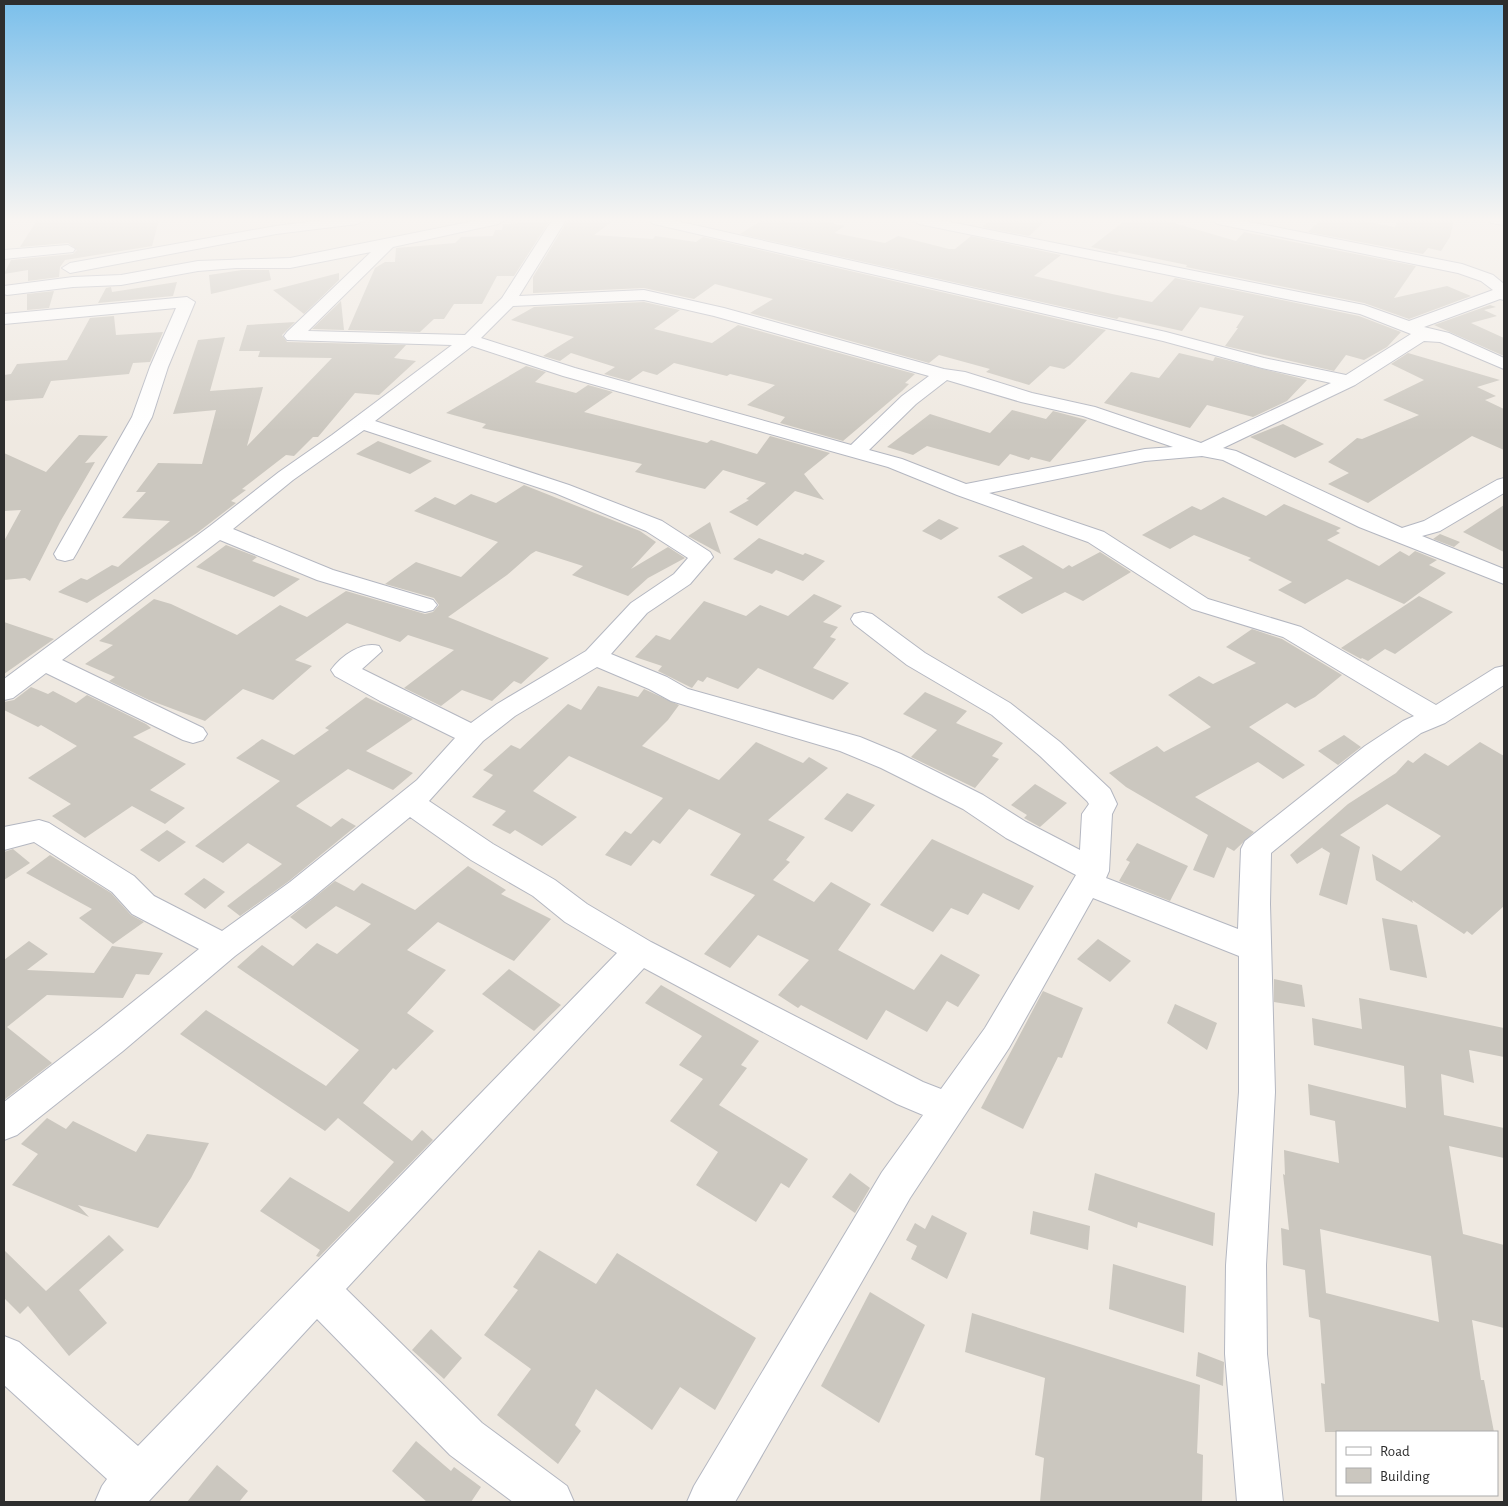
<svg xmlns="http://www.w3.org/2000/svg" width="1508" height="1506" viewBox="0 0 1508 1506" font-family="'Alegreya Sans',sans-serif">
<rect width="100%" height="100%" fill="#efe9e1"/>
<g fill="#cbc7bf" fill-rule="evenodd">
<polygon points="37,220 159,220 152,246 65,260 60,267 59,277 28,281 28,270 4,274 11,260 73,254 77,250 68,243 20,247"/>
<polygon points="544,220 550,220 514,276 497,276 482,304 454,304 444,319 434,319 420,332 348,330 375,268 385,262 395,262 396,248 455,243 461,237 493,236 495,230 502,230 503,224 544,222"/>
<polygon points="568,220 614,220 594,235 653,239 655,236 696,242 703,237 1106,330 1070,365 1064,369 1050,366 1029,385 986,372 990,369 939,355 929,363 750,313 773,299 715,284 694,299 644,288 533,293 533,277"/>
<polygon points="762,220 795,222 817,220 845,226 834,233 885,243 898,236 949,249 955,249 971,236 1061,255 1034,276 1112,294 1152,302 1175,278 1359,316 1401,332 1387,347 1364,360 1346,355 1334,371 1225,346 1238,328 1236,328 1244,316 1200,307 1182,331 1119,317 1117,319 740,234"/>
<polygon points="990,220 1046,220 1029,236 982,227"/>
<polygon points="1135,220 1164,220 1236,241 1244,232 1416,266 1394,298 1447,286 1471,296 1409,319 1364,303 1186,267 1187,265 1119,251 1117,253 1091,247 1123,222 1131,223"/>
<polygon points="1320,220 1359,220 1395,227 1397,220 1454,220 1450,237 1441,251 1428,248 1423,254 1308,232"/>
<polygon points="242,270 269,270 271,280 211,294 209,275"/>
<polygon points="339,273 339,280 304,314 273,290"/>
<polygon points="177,282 173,296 98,303 106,288 111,287 112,292"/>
<polygon points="54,291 49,308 27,310 27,294"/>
<polygon points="341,301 344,330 312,329"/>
<polygon points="644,302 680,310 654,329 712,343 738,325 915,374 905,383 909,384 902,391 843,441 780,423 785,417 747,405 775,385 730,374 727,376 674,363 657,375 643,371 629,381 604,374 615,367 571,353 560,361 543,356 574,337 511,320 534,307"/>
<polygon points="1490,305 1496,307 1484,310 1497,316 1471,323 1504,338 1504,356 1434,325"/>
<polygon points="114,316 116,335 163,332 150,362 133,363 129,374 51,381 43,398 4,401 4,375 11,374 17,364 67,360 90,318"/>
<polygon points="295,322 282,335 287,342 406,345 394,358 416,361 379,395 355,393 318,437 313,437 294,456 286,455 242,489 246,490 231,501 236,503 197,533 87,603 58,592 81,578 87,580 112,565 118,567 170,521 122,518 146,492 136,492 158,463 202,464 216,410 173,414 198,340 225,337 210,391 263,387 247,446 332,358 258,357 260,351 239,351 247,325"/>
<polygon points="1179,353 1213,361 1215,357 1307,380 1287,401 1253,417 1207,405 1190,428 1104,403 1131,372 1159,378"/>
<polygon points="1408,353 1500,380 1477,387 1496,396 1485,400 1504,409 1504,450 1472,436 1368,503 1328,484 1349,473 1328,462 1357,438 1362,439 1419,415 1383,400 1424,380 1391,364"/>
<polygon points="526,366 546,372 535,382 576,393 588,385 613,392 584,412 707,443 711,440 757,454 770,436 830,453 804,474 824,500 795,491 757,526 729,512 749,500 746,499 766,483 723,470 705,489 635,472 642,464 482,428 486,424 446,413"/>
<polygon points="1012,410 1046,419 1053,411 1087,420 1050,462 1031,457 1029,460 1010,454 999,466 927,446 913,455 887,447 930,414 990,433"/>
<polygon points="1283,424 1324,444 1295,458 1250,437"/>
<polygon points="79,435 108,436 85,463 95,462 60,522 30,581 25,578 4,580 4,541 21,510 4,511 4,453 46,472"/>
<polygon points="378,441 432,461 410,474 356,454"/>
<polygon points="524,485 640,531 656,542 631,569 668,547 685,558 648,578 628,596 572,575 583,566 536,551 531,554 507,575 448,617 549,658 521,684 514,681 492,701 462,690 441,706 404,688 454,650 408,635 400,642 347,623 295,660 312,666 273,700 243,689 205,721 149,700 109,681 115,677 85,664 113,645 99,641 154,599 171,604 237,635 280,605 307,617 346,591 425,614 433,612 439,605 434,598 385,584 416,562 461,577 498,542 414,511 435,497 455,505 471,494 496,503"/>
<polygon points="1223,497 1266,516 1284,504 1341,528 1336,531 1340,533 1327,540 1379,566 1400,551 1409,556 1415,551 1437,560 1429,565 1446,573 1404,604 1347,579 1305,604 1278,590 1292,582 1248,560 1251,558 1194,535 1170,549 1142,535 1192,506 1201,510"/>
<polygon points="1504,505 1504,552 1463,532"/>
<polygon points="939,519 959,528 941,540 922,531"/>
<polygon points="710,522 721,554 688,536"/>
<polygon points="1440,534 1460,542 1454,547 1433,539"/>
<polygon points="759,538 803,555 805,553 825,561 803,581 776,570 772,574 733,559"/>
<polygon points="226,545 257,557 252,561 300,579 274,597 196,567"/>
<polygon points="1023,545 1063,569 1069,565 1072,567 1100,552 1131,572 1083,601 1065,592 1022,614 997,597 1033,578 998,556"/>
<polygon points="814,594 842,606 823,622 838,627 830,637 836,639 813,668 849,683 833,700 758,668 738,689 707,677 703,682 698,680 692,688 658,671 662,666 635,657 656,635 670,640 704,601 746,616 760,605 788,616"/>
<polygon points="1419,596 1453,612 1395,654 1385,649 1368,661 1362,658 1361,659 1341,648"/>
<polygon points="4,622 54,639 4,674"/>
<polygon points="1252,629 1282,639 1342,675 1315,697 1295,708 1287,703 1249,727 1305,765 1283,779 1258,762 1195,797 1254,832 1234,851 1227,847 1214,878 1193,870 1208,835 1126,787 1109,773 1157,746 1164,752 1211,727 1168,695 1199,676 1213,684 1256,663 1226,647"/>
<polygon points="598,686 638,697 644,689 679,705 668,720 642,746 719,780 756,742 803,763 809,757 828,768 768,820 805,837 786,860 790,862 773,880 814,902 831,882 871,904 838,950 914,990 941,954 980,975 958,1007 947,1001 927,1032 886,1010 867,1040 801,1005 798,1008 778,995 809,960 758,935 730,968 704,954 755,895 710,875 741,834 689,809 660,844 653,840 631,866 605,855 625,831 631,834 663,798 569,756 533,791 577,817 542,846 515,830 510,834 492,825 506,811 472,797 493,775 483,770 511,745 520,749 568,704 581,710"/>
<polygon points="31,687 48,694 53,691 76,703 87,695 146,724 151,728 133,737 186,764 150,790 185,808 165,824 132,806 85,838 52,816 71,804 28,778 77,746 41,725 38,727 4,710 4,702 14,700"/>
<polygon points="925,692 967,711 956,723 1003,743 992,756 999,759 975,788 911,757 937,730 903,714"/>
<polygon points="366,697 413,719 366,751 413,773 393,790 348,769 296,806 331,827 342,818 356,826 289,881 240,916 227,906 282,864 248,843 223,863 195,846 280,781 236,758 262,739 294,755 329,730 325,728"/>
<polygon points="1344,735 1361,747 1338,765 1318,751"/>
<polygon points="1480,742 1504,756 1504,906 1472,935 1467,931 1464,934 1412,900 1413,903 1376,880 1372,854 1401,871 1441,836 1387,804 1340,835 1360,847 1347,905 1319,895 1330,853 1322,848 1323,847 1297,864 1290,855 1348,804 1396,773 1408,760 1413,763 1425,753 1448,766"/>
<polygon points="1035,784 1067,803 1040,827 1024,818 1027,815 1011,805"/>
<polygon points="847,793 875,805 852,832 824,819"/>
<polygon points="167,830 186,842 159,862 140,850"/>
<polygon points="932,839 1034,886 1019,910 983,893 968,915 951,908 933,932 880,905"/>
<polygon points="1137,843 1188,866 1170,901 1119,881 1130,862 1126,860"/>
<polygon points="13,849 30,863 4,880 4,852"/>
<polygon points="50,855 111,893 131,915 144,922 113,944 79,918 92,909 26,873"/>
<polygon points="468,866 506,890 501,894 551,919 514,961 438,922 407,950 446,970 407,1013 434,1031 396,1070 393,1068 363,1103 412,1141 422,1130 433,1140 319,1257 316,1256 320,1250 260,1211 290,1177 349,1212 394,1162 338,1118 325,1131 180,1034 206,1010 326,1086 359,1050 237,967 262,945 293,966 317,943 337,954 371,924 336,906 306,929 290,917 335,881 354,891 362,883 415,910"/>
<polygon points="204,878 225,892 205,909 184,894"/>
<polygon points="1382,918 1417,925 1427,978 1390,970"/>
<polygon points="1098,939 1131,961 1110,982 1077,959"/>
<polygon points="29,941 48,954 27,970 94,973 112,946 163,953 149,975 136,974 123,998 47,995 7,1027 52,1063 4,1100 4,960"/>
<polygon points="509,969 561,1005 534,1031 482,994"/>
<polygon points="1274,979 1302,985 1305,1007 1274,1002"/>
<polygon points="661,985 759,1041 741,1065 747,1068 719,1105 808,1159 789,1188 781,1183 756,1222 696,1185 718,1152 670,1121 703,1079 679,1065 702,1036 645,1003"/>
<polygon points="1043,991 1083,1008 1062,1058 1058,1057 1023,1129 981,1108"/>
<path d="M1359,998L1504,1028V1057L1469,1050L1474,1083L1441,1074L1444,1115L1504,1128V1158L1449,1146L1463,1234L1504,1245V1328L1472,1320L1481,1380H1484L1494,1432H1325L1321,1383L1325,1384L1320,1320L1309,1317L1305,1270L1283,1265L1281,1228L1289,1230L1283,1174L1285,1175L1284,1150L1339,1163L1335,1121L1310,1115L1308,1084L1406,1108L1404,1066L1314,1045L1312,1018L1362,1029ZM1320,1229L1431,1256L1439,1322L1326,1293Z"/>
<polygon points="1175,1004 1217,1023 1207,1050 1167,1023"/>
<polygon points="47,1118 66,1129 73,1121 136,1152 147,1134 209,1143 191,1178 158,1228 78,1205 89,1217 12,1185 38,1154 21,1144"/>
<polygon points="850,1173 870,1188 855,1213 832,1197"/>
<polygon points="1095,1173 1215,1213 1213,1246 1138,1222 1137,1228 1088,1210"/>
<polygon points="1033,1211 1090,1226 1088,1250 1030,1234"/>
<polygon points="932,1215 967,1233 947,1279 911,1259 917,1246 906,1240 915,1223 925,1229"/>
<polygon points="109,1235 124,1250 79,1290 107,1323 69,1356 28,1306 20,1314 4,1298 4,1250 46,1291"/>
<polygon points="539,1250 596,1284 617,1253 756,1338 715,1410 680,1387 652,1430 596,1389 575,1425 581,1431 558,1464 497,1415 531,1369 484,1335 518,1290 513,1287"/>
<polygon points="1113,1264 1186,1286 1184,1333 1109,1309"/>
<polygon points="870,1292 925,1325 879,1423 821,1386"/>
<polygon points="972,1313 1200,1385 1197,1453 1203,1455 1202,1502 1040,1502 1044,1458 1035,1455 1045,1378 965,1352"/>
<polygon points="431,1329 462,1358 444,1379 412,1350"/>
<polygon points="1198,1352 1224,1362 1223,1386 1196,1376"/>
<polygon points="416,1441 451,1471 454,1467 481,1487 471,1502 427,1502 392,1471"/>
<polygon points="217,1465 248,1491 239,1502 187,1502"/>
</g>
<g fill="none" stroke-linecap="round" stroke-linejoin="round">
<g stroke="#b4b7c1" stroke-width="2">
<g id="minor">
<polygon points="323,220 364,220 357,224 276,234 70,273 62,268 70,263 276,226"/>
<path d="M479,220H505L498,224L393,247L308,331L465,335L502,298L552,220H566L519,296L644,290L724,308L944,369L965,372L1032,393L1095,407L1201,443L1331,383L1262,368L1163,341L654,224L647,220H672L1166,332L1264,358L1346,375L1411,334L1360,314L919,224L912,220H940L1364,305L1409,321L1493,290L1481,281L1458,273L1218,224L1211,220H1239L1462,264L1493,275L1504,284V300L1500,299L1424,327L1449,333L1504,358V369L1440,342L1424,341L1355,385L1223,448L1236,451L1402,528L1424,521L1497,480L1504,478V493L1440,531L1422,536L1504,569V584L1359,527L1223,460L1202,456L1145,461L989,493L1104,532L1208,599L1301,627L1436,705L1495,668L1504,666V685L1445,723L1421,733L1385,760L1271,853L1270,904L1275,1092L1266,1265L1267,1354L1283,1502H1237L1225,1354L1226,1265L1239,1092V956L1093,898L1009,1048L910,1198L735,1502H687L694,1486L882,1172L923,1115L897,1104L644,968L346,1289L482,1423L567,1486L574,1502H513L450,1455L317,1319L148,1502H95L102,1486L107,1479L4,1385V1336L19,1342L138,1446L617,953L565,922L533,896L471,860L410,817L312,898L235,956L123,1051L17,1135L4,1140V1102L99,1029L199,949L132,914L112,892L34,842L4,850V827L39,820L49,823L134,876L154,896L222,931L290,882L417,780L455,738L380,701L335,676L331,670C341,656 362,641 379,646L382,651L362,669L471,723L497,704L586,651L631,603L674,574L688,558L646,531L555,493L364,430L293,480L233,529L333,570L433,600L437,605L433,610L425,612L417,610L317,580L220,540L62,660L203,728L207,734L203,740L193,743L183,740L46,673L13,698L4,700V679L210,526L279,472L332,435L452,345L287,340L284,336L287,332L371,252L290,268H236L198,271L121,285L73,287L7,295L4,294V286L73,277L121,275L198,261L290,258ZM644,300L714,316L929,376L902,396L851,445L575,368L481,338L513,306ZM472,346L563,376L888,467L957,495L1088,542L1192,609L1283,637L1414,716L1403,721L1365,746L1245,841L1241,849L1238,929L1106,878L1109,871L1112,814L1117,804L1110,789L1060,742L1010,703L925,653L872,614L863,612L854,614L851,619L854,624L907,665L992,715L1040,756L1087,801L1089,804L1082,814L1080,850L1026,822L983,795L901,754L860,737L688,689L667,677L611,654L647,613L690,584L713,557L710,552L662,521L569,485L375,421ZM947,380L1021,402L1083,416L1173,447L1145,449L966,484L902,459L869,450L916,404ZM597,667L649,689L671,701L840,751L881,768L963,809L1006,838L1076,875L985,1028L941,1089L923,1082L651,942L587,904L555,880L493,844L429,801L483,741L515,716Z"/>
<polygon points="1489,220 1504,220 1504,225 1491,223"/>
<polygon points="68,245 75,249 73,252 4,259 4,250"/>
<polygon points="187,297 195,302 168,367 152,417 76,554 73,559 65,561 57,559 54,554 132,417 150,367 176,308 4,324 4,314"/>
</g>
</g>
<use href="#minor" fill="#fff" fill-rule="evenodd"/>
</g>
<linearGradient id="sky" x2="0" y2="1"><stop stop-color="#7abfeb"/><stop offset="0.51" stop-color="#f8f5f2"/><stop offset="1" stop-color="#f8f5f2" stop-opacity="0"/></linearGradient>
<rect width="1508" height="431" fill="url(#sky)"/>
<rect width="1508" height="1506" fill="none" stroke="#2e2e2e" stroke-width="10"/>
<rect x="1336" y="1431" width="162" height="65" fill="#ffffff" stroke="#ababab"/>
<rect x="1346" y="1447" width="25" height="8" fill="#ffffff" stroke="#ababab"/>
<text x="1380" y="1456" font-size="15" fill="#2e2e2e">Road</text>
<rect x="1346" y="1468" width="25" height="15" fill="#cbc7bf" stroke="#ababab"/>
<text x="1380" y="1481" font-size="15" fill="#2e2e2e">Building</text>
</svg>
